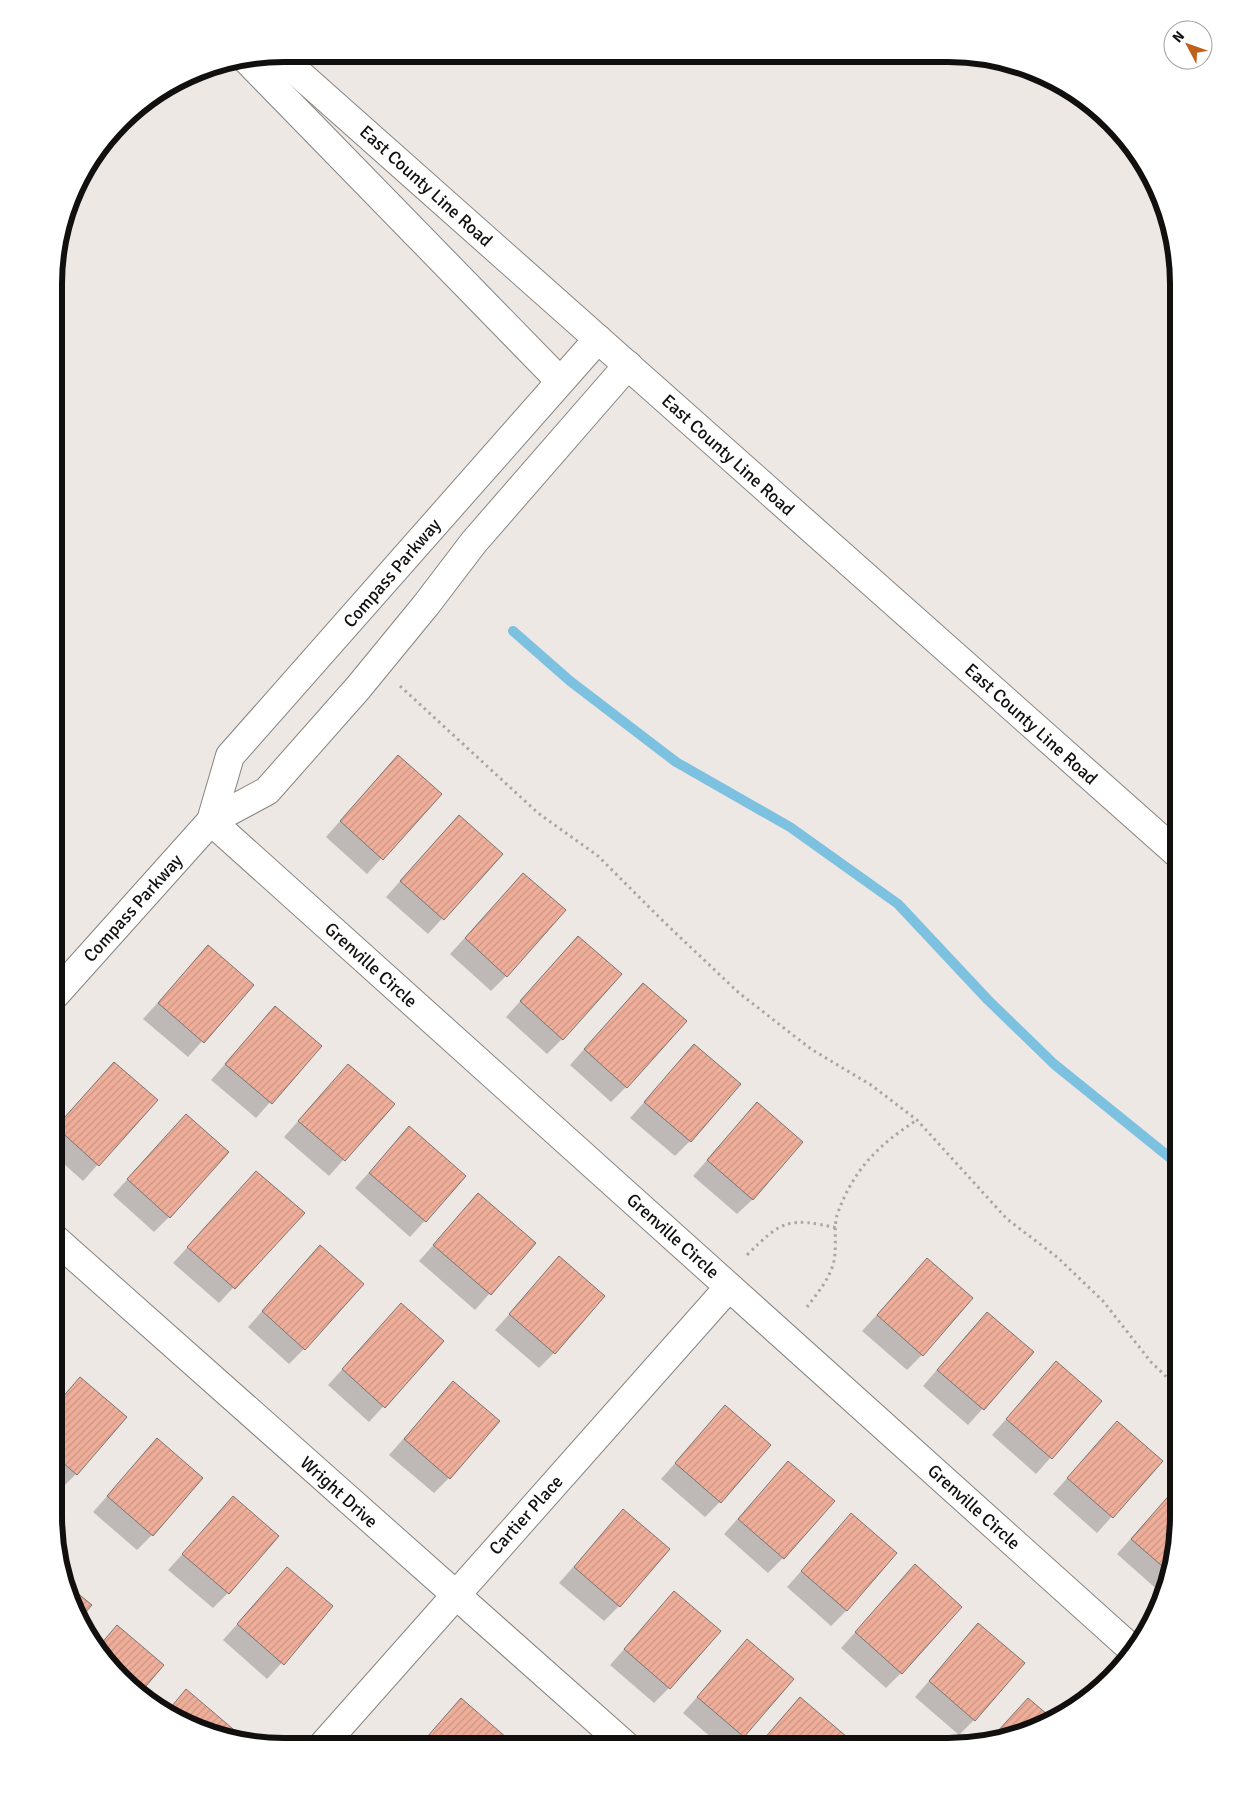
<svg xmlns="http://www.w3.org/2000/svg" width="1233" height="1800" viewBox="0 0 1233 1800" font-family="Signika,sans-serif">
<defs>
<pattern id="building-hatch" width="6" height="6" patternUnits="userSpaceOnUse" patternTransform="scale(1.25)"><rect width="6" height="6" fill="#efae9a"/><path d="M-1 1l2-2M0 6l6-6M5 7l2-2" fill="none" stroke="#cc9584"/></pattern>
</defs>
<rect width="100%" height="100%" fill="#eee8e5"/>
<g fill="#0003">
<polygon points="383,772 440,794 367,874 326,837"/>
<polygon points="444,832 501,854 428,934 386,897"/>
<polygon points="523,874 506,976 491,991 450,954"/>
<polygon points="578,937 562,1039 547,1054 506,1017"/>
<polygon points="208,947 252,985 188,1057 143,1019"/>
<polygon points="628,1000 626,1087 611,1102 570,1065"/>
<polygon points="275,1007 320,1046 256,1118 211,1080"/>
<polygon points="694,1046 690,1141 675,1156 630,1118"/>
<polygon points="348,1065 393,1104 329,1176 284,1137"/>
<polygon points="99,1079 156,1100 83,1181 54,1155 54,1129"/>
<polygon points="757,1104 753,1199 737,1214 693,1176"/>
<polygon points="186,1115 169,1217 154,1232 113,1195"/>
<polygon points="409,1128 465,1177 410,1237 355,1188"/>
<polygon points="256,1172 303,1213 219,1303 173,1263"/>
<polygon points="478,1195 534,1243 475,1310 419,1261"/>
<polygon points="559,1258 554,1353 539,1368 495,1330"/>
<polygon points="927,1260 922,1355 907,1370 862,1331"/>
<polygon points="305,1262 304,1349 289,1364 248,1327"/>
<polygon points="401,1305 443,1342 369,1422 328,1385"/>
<polygon points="972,1329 1032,1353 968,1425 923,1386"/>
<polygon points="1056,1363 1100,1402 1036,1474 992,1435"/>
<polygon points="80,1378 76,1474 61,1489 54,1483 54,1407"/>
<polygon points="453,1383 449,1478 434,1493 389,1455"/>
<polygon points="725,1407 720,1502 705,1517 661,1479"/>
<polygon points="1117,1422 1162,1461 1097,1533 1053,1494"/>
<polygon points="157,1440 152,1535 137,1550 93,1512"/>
<polygon points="788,1463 783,1558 768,1573 724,1534"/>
<polygon points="1179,1485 1179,1531 1168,1587 1161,1593 1117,1554"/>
<polygon points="233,1498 228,1593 213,1608 168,1570"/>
<polygon points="623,1511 619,1606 604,1621 559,1583"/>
<polygon points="851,1515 846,1611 831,1626 787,1587"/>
<polygon points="915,1566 901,1673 886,1688 841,1648"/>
<polygon points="287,1568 332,1607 267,1679 223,1640"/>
<polygon points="674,1593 669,1688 654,1703 610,1665"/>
<polygon points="978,1625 974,1720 959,1735 915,1697"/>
<polygon points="117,1627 162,1665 139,1692 100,1645"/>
<polygon points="747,1641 743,1736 733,1746 721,1746 683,1713"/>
<polygon points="800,1699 837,1746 757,1746 785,1714"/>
<polygon points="1028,1699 1053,1721 993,1736 1013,1715"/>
<polygon points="461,1700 499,1745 420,1745 446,1715"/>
</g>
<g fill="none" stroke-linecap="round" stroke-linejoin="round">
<polyline stroke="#7cc1e0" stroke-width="10" points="513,631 570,681 676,762 790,827 898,904 988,1000 1054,1064 1179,1165"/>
</g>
<g fill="url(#building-hatch)" stroke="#7a7472">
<polygon points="398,755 442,794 383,860 340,821"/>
<polygon points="459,815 503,854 444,920 400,881"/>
<polygon points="523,873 566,910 507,977 465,938"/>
<polygon points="578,936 622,974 563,1040 520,1001"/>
<polygon points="208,945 254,985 204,1043 158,1003"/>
<polygon points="643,983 687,1021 627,1088 584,1049"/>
<polygon points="275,1006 322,1046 272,1104 225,1064"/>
<polygon points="694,1044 741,1084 691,1142 644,1102"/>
<polygon points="114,1062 158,1100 99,1166 56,1127"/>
<polygon points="348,1064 395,1104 345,1161 298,1121"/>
<polygon points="757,1102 803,1142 753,1200 707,1160"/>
<polygon points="186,1114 229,1152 170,1218 127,1179"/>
<polygon points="409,1126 466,1176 426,1222 369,1173"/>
<polygon points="256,1171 305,1213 235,1289 187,1247"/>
<polygon points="478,1193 536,1243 491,1295 433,1245"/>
<polygon points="320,1245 364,1284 305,1350 262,1311"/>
<polygon points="559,1256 605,1296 555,1354 509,1314"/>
<polygon points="927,1258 973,1298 923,1356 877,1315"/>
<polygon points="401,1303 444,1341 385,1408 342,1369"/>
<polygon points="987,1312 1034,1352 984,1410 937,1370"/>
<polygon points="1056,1361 1102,1401 1052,1459 1006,1419"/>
<polygon points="80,1377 127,1417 77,1475 54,1455 54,1407"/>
<polygon points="453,1381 500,1421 450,1479 404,1439"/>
<polygon points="725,1405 771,1445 721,1503 675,1463"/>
<polygon points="1117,1421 1163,1461 1113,1518 1067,1478"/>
<polygon points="157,1438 203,1478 153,1536 107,1496"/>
<polygon points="788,1461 835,1501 784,1559 738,1519"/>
<polygon points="1179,1484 1179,1531 1170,1573 1131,1539"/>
<polygon points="233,1496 279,1536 229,1594 182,1554"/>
<polygon points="623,1509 670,1549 620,1607 574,1567"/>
<polygon points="851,1513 897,1553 847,1611 801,1571"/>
<polygon points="915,1564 962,1607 902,1674 855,1632"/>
<polygon points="287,1567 333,1606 284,1665 237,1624"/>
<polygon points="70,1587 92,1605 79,1620 77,1618"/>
<polygon points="674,1591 721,1631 670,1689 624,1649"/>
<polygon points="978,1623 1025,1663 975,1721 929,1681"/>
<polygon points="117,1625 164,1665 140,1693 100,1645"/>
<polygon points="747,1639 794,1679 744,1737 697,1697"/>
<polygon points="186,1689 233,1729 226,1737 196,1729 167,1712"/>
<polygon points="800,1697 847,1737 838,1746 758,1746"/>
<polygon points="461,1698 507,1738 501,1745 420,1745"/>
<polygon points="1028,1698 1054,1720 998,1735 996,1733"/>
</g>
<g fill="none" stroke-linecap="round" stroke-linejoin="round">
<g stroke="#88837f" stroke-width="30">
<g id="street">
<polyline points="211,821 1134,1651"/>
<polyline points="211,821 230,756 598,339"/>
<polyline points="55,995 211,821 267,791 358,688 426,605 474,542 628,365"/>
<polyline points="54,1238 625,1745"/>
<polyline points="323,1745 729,1287"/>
</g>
</g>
<g stroke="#88837f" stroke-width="30">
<g id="secondary">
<polyline points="278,55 1179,855"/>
<polyline points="247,60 560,381"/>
</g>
</g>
<g stroke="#aba6a4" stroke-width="3" stroke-dasharray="2.5 4" stroke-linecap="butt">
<polyline points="400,686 538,813 598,856 664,922 739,993 811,1049 871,1085 917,1120 1007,1219 1057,1257 1103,1301 1151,1362 1179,1389"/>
<path d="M747,1255C782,1220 789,1217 837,1228"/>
<path d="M807,1307C819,1291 834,1274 835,1253C836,1242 834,1226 837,1215C853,1170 878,1145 917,1120"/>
</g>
<use href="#street" stroke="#fff" stroke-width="28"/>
<use href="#secondary" stroke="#fff" stroke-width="28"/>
</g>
<g text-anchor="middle" stroke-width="4" stroke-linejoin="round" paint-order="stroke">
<g font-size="18" fill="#12100f" stroke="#fff">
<text transform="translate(426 186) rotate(42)" y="6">East County Line Road</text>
<text transform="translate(728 455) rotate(42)" y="6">East County Line Road</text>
<text transform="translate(392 573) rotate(-49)" y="6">Compass Parkway</text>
<text transform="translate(1031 724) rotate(42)" y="6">East County Line Road</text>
<text transform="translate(133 908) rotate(-48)" y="6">Compass Parkway</text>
<text transform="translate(371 965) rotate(42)" y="6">Grenville Circle</text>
<text transform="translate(673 1236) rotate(42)" y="6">Grenville Circle</text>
<text transform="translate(339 1492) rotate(42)" y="6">Wright Drive</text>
<text transform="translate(974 1507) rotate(42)" y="6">Grenville Circle</text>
<text transform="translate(526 1515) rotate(-48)" y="6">Cartier Place</text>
</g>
</g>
<path d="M0 0H1233V1800H0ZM284 62H948A222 222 0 0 1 1170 284V1516A222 222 0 0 1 948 1738H284A222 222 0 0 1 62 1516V284A222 222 0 0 1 284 62Z" fill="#fff" fill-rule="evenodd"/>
<path fill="none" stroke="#12100f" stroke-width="6" d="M284 62H948A222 222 0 0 1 1170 284V1516A222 222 0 0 1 948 1738H284A222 222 0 0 1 62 1516V284A222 222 0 0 1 284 62Z"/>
<g transform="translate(1188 45) rotate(311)"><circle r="24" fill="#ffffff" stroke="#a09f9f"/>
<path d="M0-4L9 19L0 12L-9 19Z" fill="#c0601c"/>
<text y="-8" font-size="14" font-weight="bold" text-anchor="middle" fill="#12100f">N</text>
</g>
</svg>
